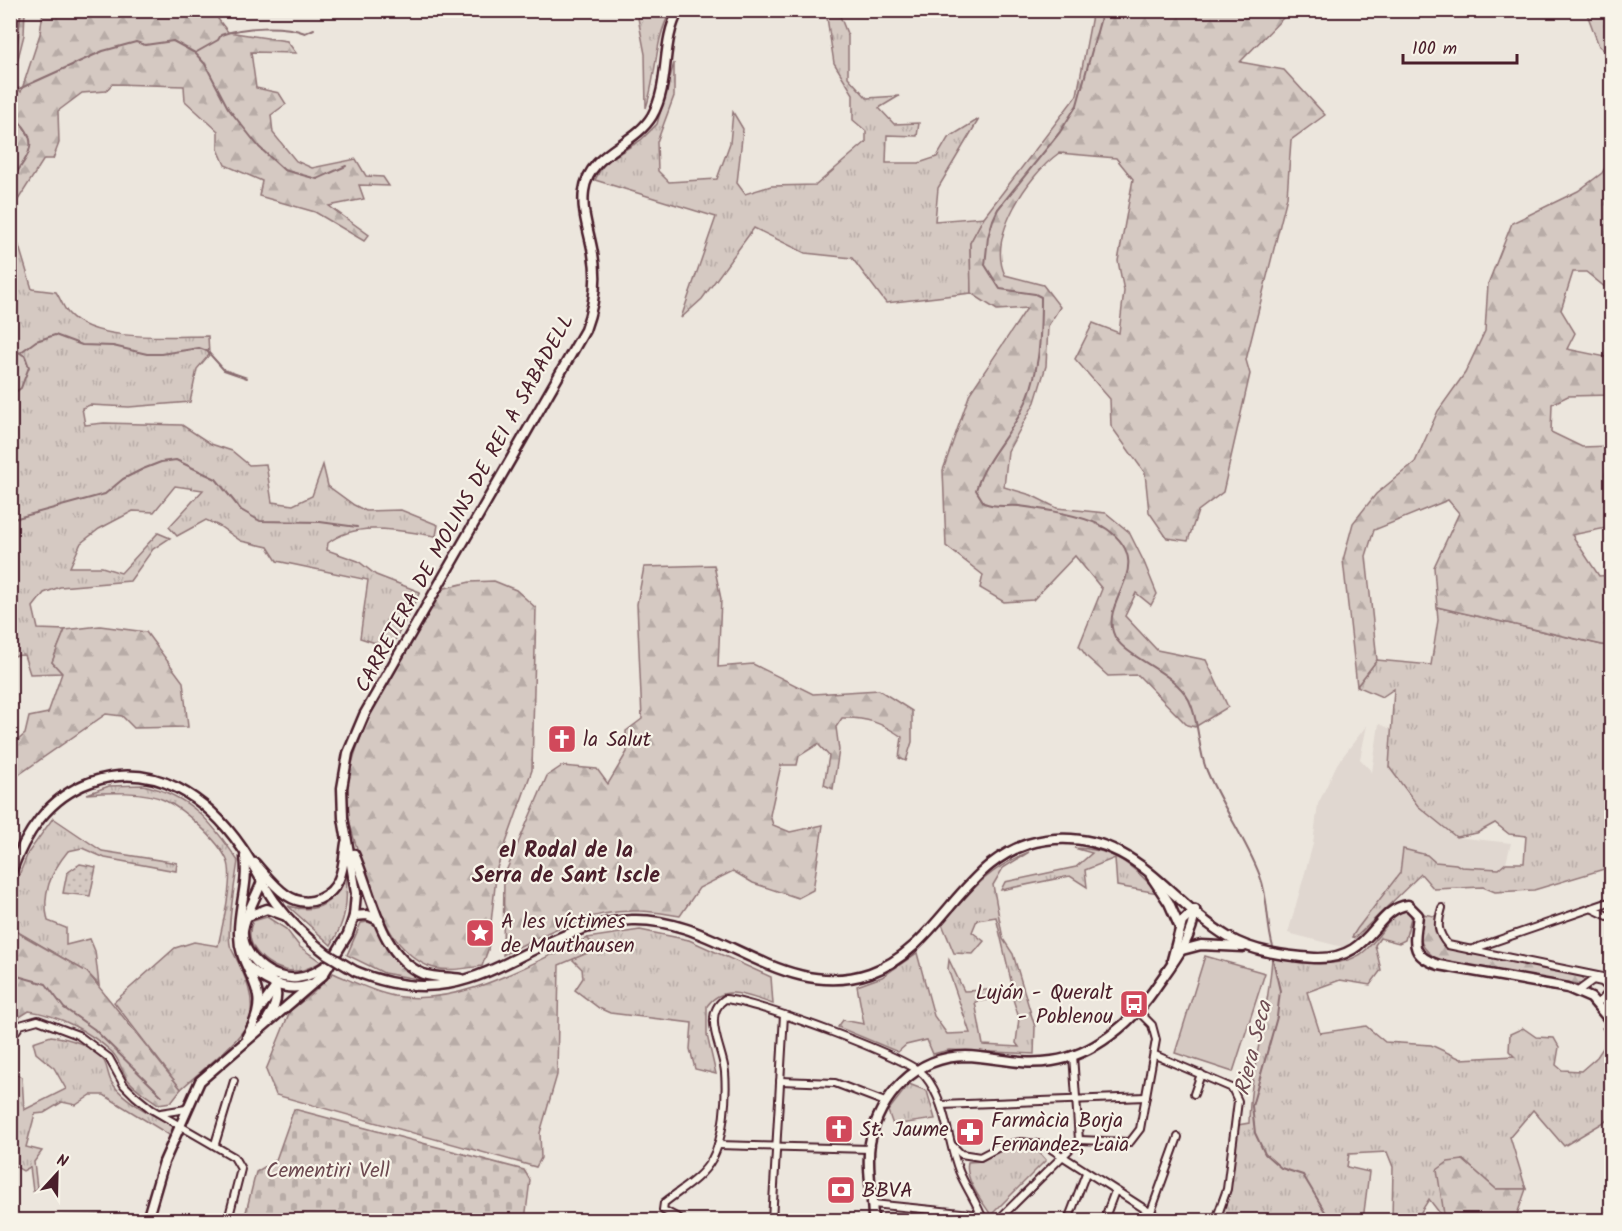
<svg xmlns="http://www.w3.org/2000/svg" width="1622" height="1231" viewBox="0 0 1622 1231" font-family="Kalam,sans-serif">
<defs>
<pattern id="grass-tufts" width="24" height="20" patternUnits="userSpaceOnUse" patternTransform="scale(1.5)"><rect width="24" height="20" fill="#d5c9c2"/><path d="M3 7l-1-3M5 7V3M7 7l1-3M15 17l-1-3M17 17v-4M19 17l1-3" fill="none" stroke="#b8aca7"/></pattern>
<pattern id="forest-firs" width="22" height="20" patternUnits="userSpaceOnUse" patternTransform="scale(1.5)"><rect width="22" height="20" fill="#d5c9c2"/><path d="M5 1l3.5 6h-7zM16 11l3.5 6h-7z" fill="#b8aca7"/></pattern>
<pattern id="cemetery-stones" width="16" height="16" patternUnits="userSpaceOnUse" patternTransform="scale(1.5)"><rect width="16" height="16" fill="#d5c9c2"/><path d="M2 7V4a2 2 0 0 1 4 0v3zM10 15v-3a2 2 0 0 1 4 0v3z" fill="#b8aca7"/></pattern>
<pattern id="garden-dots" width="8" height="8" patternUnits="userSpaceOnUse" patternTransform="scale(1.5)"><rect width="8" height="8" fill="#d5c9c2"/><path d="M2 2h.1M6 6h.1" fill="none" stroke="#b8aca7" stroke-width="1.8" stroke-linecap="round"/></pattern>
</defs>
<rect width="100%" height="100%" fill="#ece6dd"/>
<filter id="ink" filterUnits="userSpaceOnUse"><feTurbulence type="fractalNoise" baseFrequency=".0167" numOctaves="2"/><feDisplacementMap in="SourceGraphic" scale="12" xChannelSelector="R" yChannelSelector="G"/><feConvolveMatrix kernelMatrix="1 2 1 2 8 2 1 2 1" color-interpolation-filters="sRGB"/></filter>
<g filter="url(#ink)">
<polygon fill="#e0d7d0" points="1379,724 1391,729 1389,767 1456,837 1511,843 1506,863 1500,869 1461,867 1456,864 1435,862 1427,855 1404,849 1400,873 1357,929 1346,948 1288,933 1313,844 1318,804 1337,764 1367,725 1360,759 1372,772"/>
<g fill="url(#grass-tufts)" stroke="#907476" stroke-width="1.5" fill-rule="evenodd">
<path d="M644,11H671C654,39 657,76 646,108L645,54L638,18Z"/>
<polygon points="826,11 838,11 848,36 848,77 867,98 899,96 879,108 894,124 919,123 917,136 887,135 886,163 919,163 937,157 948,138 979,119 938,188 935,221 984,217 970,243 971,293 886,303 852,258 805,253 754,228 702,299 681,318 716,217 595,180 604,163 641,140 657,124 674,63 674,96 657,142 658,171 669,182 717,179 730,143 733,112 743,129 737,183 745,194 771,186 816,185 866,142 866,131 853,120 853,94 834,63"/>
<path d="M11,242L18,243L32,289L56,292C60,298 63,307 68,313C94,343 171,336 208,336L209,355L197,369L190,402L129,407L90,405L82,408L85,425L104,423L182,425L211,444L232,451L249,465L266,464L272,502L293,505L312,496L323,465L328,486L354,505L366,511L401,510L438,525L436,536C401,531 357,520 328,543L327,550L358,561L376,575L420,592L391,648L360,638L368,580L277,561L268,547L241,541L219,526L206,520L177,536L169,527L203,490L175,486L154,512L133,511L99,529L81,543L70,567H102L121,573L158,533L170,538L153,549L130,581L60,587L44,593L33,607L38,629L65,630L52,662L62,673L30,674L24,655L11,656Z"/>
<polygon points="1437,607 1611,647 1611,867 1534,890 1495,892 1483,887 1434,889 1421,874 1355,938 1352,937 1357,929 1400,873 1403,849 1427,855 1435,862 1456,864 1461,867 1499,869 1506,863 1524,863 1526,836 1509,834 1495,823 1477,833 1456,837 1418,806 1389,767 1394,689 1382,697 1357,686 1377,660 1431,665 1438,620"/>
<path d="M143,785C191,796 212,822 238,861C236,877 225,935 231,948C241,968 260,1001 247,1025C234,1047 200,1071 181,1089L114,1002L175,948L194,942L218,946C222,927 235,876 227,860C218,840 184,809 164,800C145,791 108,792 87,794L109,786Z"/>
<path d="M53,818L102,851L177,863L176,871L105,858L82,848L68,851C51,872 41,894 48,921L66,928V945L90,939L95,951L99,985L87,972L11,928L10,897L28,853Z"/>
<path d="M1074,848C1113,848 1133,865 1158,893L1117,886L1115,858L1085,870L1087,887L1070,876L1001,890L1005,882L1076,867L1092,853Z"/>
<path d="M1029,852L1003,868L993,885L1003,939L1013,954L1035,1027L1034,1054L949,1050L933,1054L927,1040L906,1045L898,1052L838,1027L843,1020L864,1024L857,986L882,977L917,953L934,1016L947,1034L970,1033L948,969L949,960L964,991L1013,989L996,917L977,920L972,932L984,941L973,954L954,953L942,924C971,891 987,869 1029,852ZM1012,996L1019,1018L1016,1043L1019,1047L983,1045L975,1002Z"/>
<path d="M346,874C348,902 346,921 331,945L288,906C320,915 334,902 346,874Z"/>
<path d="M1406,911L1412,914L1405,940L1399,943L1380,938L1375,945L1381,970L1370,985L1340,980L1307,992L1320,1033L1366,1026L1385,1042L1431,1045L1461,1059L1514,1056L1509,1051L1510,1034L1523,1028L1536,1037L1554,1038L1559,1047L1556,1065L1562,1070L1581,1071L1597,1057L1609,1039L1602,1028L1607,1027L1611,1033V1118L1564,1146L1533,1110L1510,1137L1526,1189H1496L1463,1160L1442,1197L1445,1220L1429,1199L1416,1220H1392L1393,1167L1387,1152L1349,1154L1347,1167L1369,1172L1363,1220H1220L1226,1199L1238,1125L1249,1123C1250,1067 1269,1014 1272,957C1301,962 1343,972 1367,949C1377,939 1387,924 1396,913Z"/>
<path d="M267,917L286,929L300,947L321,962C313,966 303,972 294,971C270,971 240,946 253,921Z"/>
<path d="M640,930L689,940L771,977L773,1004C750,997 724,982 707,1006V1035L716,1074L695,1069L690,1049L692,1023L610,1013L599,1008L575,990L583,978L582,969L572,959L596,949L587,938Z"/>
<path d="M51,1036C68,1038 94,1045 104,1061C108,1068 108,1077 112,1083C125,1102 154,1116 173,1125L171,1136L104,1095H91L76,1105L62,1102L44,1113L35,1114L26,1147L42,1151L34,1162L37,1188L33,1191L30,1167L23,1171L11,1164L12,1073L22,1077L24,1110L66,1089L54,1068L36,1053L33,1042Z"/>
<polygon points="909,1084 927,1091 935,1119 893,1125 888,1111"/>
<path d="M1023,1147L1037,1150L1046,1160L991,1215C982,1201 964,1180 968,1162L982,1161L1002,1150Z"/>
<polygon points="141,1214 140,1220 14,1220 23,1218"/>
</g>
<g fill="url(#forest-firs)" stroke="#907476" stroke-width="1.5">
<polygon points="11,10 25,11 24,35 12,82 21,92 40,34 43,11 230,11 218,19 228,32 287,41 296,53 251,52 256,88 279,93 286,104 271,115 273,133 296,161 312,168 356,159 366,176 383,177 389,186 359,185 364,199 329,206 369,235 364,241 315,212 259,196 262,181 225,165 218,149 218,131 185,101 184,86 112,84 106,91 82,93 58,111 59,143 53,159 44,159 11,211"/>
<path d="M1093,10L1285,11V16L1240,62L1284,70L1325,115L1291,140L1287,197L1246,360L1250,374L1223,492L1198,511L1188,541L1167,538L1149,512L1145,473L1111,426L1110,399L1075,359L1093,323L1119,333L1124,291L1118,261L1133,179L1116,158L1059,153C1028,175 987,237 1005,275L1043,285L1060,307L1048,326L1046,366L1035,402L1008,451L1004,487L1031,495L1057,508L1106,513L1129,532L1144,562L1157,594L1151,605L1136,593L1125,616L1157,650L1206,660L1228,707L1195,727L1187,725L1138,675L1108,676L1087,657L1079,646L1102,589L1075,556L1033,600L1004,602L980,588L983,575L946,546L943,470L970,393L1027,308L997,310L971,293L970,243L984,217L1077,95Z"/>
<polygon points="1586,11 1611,11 1611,56 1599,46"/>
<polygon points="1611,157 1611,289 1605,287 1586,272 1573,272 1561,310 1575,333 1567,349 1611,358 1611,395 1568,396 1552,404 1551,432 1582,447 1611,446 1611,527 1572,535 1599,576 1611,575 1611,647 1437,607 1434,567 1459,513 1448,500 1374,530 1366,556 1377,660 1357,686 1343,560 1353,523 1376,494 1415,462 1438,411 1465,373 1485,331 1488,284 1512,223 1578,191 1602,173"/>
<path d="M714,565L721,599L718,667L753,664L813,694L879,690L912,711V742L906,761L899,758L902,737C882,723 866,717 842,718L836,727L839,750L833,789L824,785L829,756L818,744L799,756L797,765H781L770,815L773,825L790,832L823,825L813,890L798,898L753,883L733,871L699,888L680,916C667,914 652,911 639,911C589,909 545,933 503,955L504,876L547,776L562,766L597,769L608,784L627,752L626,731L642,719L637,604L644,567Z"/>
<path d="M494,581L516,590L536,608L532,770L497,868L488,950L482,966C466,968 444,973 428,966C413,960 397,943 389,929C378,910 352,839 349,818C347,802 347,783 351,768C363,714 413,639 441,589L470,582Z"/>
<polygon points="100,626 146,632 183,682 188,727 134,728 122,716 106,714 11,780 11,746 25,734 29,717 48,713 62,673 52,662 65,630"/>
<path d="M1423,914L1440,917L1437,924L1449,945L1582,974L1585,985L1441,962C1417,946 1419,941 1423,914Z"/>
<polygon points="368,922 375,925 400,965 422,980 384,973 347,955 361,923"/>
<path d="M10,928L87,972L181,1089L171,1102L158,1104C147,1096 133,1088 126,1077C121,1069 119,1059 112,1052C90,1032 59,1015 29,1011L15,1020L10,1000Z"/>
<path d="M587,938L597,949L559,965L557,1075L540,1133L541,1158L536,1167L276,1095L266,1070L290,1011L313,993L333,973C352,981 373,992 394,996C462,1007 528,964 587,938Z"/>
<polygon points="1463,1160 1496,1189 1526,1189 1515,1220 1445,1220 1437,1170 1448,1162"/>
</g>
<polygon fill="url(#cemetery-stones)" stroke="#907476" stroke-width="1.5" points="294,1109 524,1170 530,1180 525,1220 244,1220 256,1172 276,1160"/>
<polygon fill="url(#garden-dots)" stroke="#907476" stroke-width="1.5" points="80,864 96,867 90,896 63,893 67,873"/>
<polygon fill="#d5c9c2" stroke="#907476" stroke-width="1.5" points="1205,956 1265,973 1233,1072 1175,1053"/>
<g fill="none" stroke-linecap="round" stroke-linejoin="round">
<g stroke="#896c6f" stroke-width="2">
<path d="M1103,10L1077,105L1060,132L998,209L993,220L988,237L985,265L1000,289L1035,294L1041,297C1041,338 1040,378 1020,414C1005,441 985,460 976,490L984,503C996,508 1006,505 1019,506C1042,509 1088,516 1107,529C1157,565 1102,598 1113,632C1120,657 1173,669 1189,700C1200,722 1197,748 1207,771C1222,807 1246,839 1260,876C1269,899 1266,924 1273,947"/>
<path d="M195,53L218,40L221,35C243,26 284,25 305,33L314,29"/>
<polyline points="10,63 17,48 21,10"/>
<polyline points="10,93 103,51 136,42 145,45 173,41 195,53 205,64 228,108 259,147 284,170 317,179 346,166"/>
<path d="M10,113C42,140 32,151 10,182"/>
<polyline points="10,347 25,356 29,367 21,388 10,396"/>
<polyline points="21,352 36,341 55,335 82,345 113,346 147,354 161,354 199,348 207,351 224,370 247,378"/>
<polyline points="10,520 105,494 123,479 143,469 161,462 176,460 216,479 241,510 260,521 320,522 357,527"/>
<polyline points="1273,960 1280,991 1277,1017 1252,1106 1255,1133 1265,1154 1281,1168 1303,1175 1330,1220"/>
<polyline points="10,974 46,984 64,1008 94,1029 162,1096"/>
</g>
<g stroke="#4a1f2b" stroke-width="10">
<g id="street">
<path d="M1442,908C1437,925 1437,932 1448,945L1612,979"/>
<polyline points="1591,908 1612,918"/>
<polyline points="1470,950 1612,901"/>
<polyline points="1593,980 1602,982 1610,990 1602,1000 1596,1003"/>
<polyline points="1578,991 1593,980"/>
<polyline points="1608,1018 1611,990"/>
<polyline points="10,1040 20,1025 38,1020 78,1035 109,1058 124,1085 135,1096 151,1109 234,1157 241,1169 228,1220"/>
<polyline points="1073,1055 1079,1140"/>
<polyline points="1155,1055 1232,1088 1238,1101 1227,1189 1216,1220"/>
<polyline points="780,1081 835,1083 885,1102"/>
<polyline points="1194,1094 1201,1074"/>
<polyline points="941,1105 1146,1097"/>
<polyline points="161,1113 186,1109"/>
<polyline points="1079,1140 1130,1142 1140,1129 1156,1040 1152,1025 1139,1012"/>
<polyline points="215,1144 234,1081"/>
<polyline points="718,1145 870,1149"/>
<polyline points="952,1145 961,1154 980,1157 1001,1146 1021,1142 1045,1145 1162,1220"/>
<polyline points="873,1204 981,1215"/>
<path d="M682,1220L663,1210L664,1203C680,1190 702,1178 712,1159C724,1138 727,1096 725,1072C723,1049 701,1015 725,999C754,1001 909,1057 925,1076C947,1103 947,1140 959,1171C966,1188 978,1204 983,1220"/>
<polyline points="772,1220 784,1015"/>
<polyline points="998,1220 1079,1140"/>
<polyline points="1068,1220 1086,1173"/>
<polyline points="1104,1220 1115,1191"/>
<polyline points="1148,1220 1178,1137"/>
</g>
</g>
<g stroke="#4a1f2b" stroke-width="13">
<g id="secondary">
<path d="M354,854C372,893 379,955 423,974C435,978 448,977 461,979"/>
<path d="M245,857C249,884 238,909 239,935C239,975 277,988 247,1036"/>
<path d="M255,863C271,881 291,911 319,899C328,895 335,889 339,879C344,868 344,855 346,843"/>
<path d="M10,875C25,834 48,797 91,782C154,760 208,798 242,848C254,865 263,885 275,902C290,922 307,939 327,954"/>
<polyline points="1151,876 1169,903 1180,928"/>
<path d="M262,881C257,896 245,914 243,930C241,957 272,981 297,978C309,977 318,971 327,965"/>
<polyline points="248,916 267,909 286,916"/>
<polyline points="354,916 367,915 379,920"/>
<polyline points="1182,950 1201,945 1243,947"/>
<polyline points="1172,960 1182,922 1195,910"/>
<path d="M250,968C267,983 287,992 309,985"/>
<path d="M355,971C478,1023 525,924 632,920C717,917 783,1003 870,973C944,947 963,851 1046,840C1134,829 1164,898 1228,937C1253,952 1286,956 1314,958C1373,961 1373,909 1408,905L1418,915C1415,942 1408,955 1439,965L1568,988L1591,998L1612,1023"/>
<path d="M265,974C281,986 278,1003 268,1018"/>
<polyline points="259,1010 278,984"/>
<path d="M147,1220L164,1162L200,1081L323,975L348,934L354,916L356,893L343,818L342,788L348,753L364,715L585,330C594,306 598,280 593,254C590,234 581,212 584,191C589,152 634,146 652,116C671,83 660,43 679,10"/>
<path d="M873,1220C873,1195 866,1168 870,1143C879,1096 916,1056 966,1056C996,1057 1020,1066 1052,1061C1094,1055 1131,1023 1154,990C1171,965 1192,941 1195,910"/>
</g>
</g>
<use href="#street" stroke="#f7f3e8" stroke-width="6"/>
<use href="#secondary" stroke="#f7f3e8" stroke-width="8"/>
<g stroke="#4a1f2b" stroke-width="13" stroke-linecap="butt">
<polyline id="secondary-bridge" points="327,954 355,971"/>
</g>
<use href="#secondary-bridge" stroke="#f7f3e8" stroke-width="8"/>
</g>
</g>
<defs>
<g id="church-square" transform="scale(1.5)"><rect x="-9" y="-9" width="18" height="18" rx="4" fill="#d1495b" stroke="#f7f3e8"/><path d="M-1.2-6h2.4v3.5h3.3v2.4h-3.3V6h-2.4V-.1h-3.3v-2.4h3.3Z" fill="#fff"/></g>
<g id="sight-square" transform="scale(1.5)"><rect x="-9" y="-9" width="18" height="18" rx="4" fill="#d1495b" stroke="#f7f3e8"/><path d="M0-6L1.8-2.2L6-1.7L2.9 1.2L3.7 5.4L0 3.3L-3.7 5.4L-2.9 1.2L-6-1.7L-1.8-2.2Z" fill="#fff"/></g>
<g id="bus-square" transform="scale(1.5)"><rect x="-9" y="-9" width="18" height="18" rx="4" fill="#d1495b" stroke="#f7f3e8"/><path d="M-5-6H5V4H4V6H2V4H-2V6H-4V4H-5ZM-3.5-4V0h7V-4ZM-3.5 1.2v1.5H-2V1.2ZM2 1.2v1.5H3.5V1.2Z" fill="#fff"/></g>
<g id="pharmacy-square" transform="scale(1.5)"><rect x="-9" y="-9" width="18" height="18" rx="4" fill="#d1495b" stroke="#f7f3e8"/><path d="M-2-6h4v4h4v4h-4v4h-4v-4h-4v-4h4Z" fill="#fff"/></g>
<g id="bank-square" transform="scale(1.5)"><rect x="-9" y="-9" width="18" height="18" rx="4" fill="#d1495b" stroke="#f7f3e8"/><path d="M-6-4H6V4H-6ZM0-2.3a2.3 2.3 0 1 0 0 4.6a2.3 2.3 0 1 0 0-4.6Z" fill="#fff"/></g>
</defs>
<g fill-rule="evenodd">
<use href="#church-square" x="562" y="739"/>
<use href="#sight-square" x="480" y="933"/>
<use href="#bus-square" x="1134" y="1004"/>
<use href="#church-square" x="839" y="1129"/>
<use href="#pharmacy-square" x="970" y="1132"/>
<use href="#bank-square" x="841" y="1190"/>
</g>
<g text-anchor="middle" stroke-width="4.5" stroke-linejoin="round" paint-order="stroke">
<g font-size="21" fill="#4a1f2b" stroke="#f7f3e8">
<text transform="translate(464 503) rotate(-61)" y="7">CARRETERA DE MOLINS DE REI A SABADELL</text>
</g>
<g font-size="21" fill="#4a1f2b" stroke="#f7f3e8" text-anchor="start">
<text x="583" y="746">la Salut</text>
<text x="501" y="928">A les víctimes<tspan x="501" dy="24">de Mauthausen</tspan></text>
<text x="1113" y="999" text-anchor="end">Luján - Queralt<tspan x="1113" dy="24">- Poblenou</tspan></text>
<text x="991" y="1127">Farmàcia Borja<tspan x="991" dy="24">Fernandez, Laia</tspan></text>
<text x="860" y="1136">St. Jaume</text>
<text x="862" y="1197">BBVA</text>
</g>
<g font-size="21" fill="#6d4a51" stroke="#f7f3e8">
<text x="328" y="1177">Cementiri Vell</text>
</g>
<g font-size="22" font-weight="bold" fill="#4a1f2b" stroke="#f7f3e8">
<text x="566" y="857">el Rodal de la<tspan x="566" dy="25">Serra de Sant Iscle</tspan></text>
</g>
<g font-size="22" font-style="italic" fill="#6f4c53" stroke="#f7f3e8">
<text transform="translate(1252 1048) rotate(-76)" y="8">Riera Seca</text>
</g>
</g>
<rect width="1622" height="1231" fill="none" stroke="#f7f3e8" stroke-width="36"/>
<rect x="18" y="18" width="1586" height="1195" fill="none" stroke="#4a1f2b" stroke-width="2" filter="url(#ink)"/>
<g transform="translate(57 1174) rotate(22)" stroke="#f7f3e8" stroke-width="4.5" paint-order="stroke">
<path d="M0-4.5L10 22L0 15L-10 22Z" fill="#4a1f2b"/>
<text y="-9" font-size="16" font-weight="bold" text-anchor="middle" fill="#4a1f2b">N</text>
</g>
<path d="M1403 54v9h114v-9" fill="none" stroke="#4a1f2b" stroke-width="3"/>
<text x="1412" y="54" font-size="18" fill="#4a1f2b" stroke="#f7f3e8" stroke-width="4.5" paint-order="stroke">100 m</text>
</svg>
